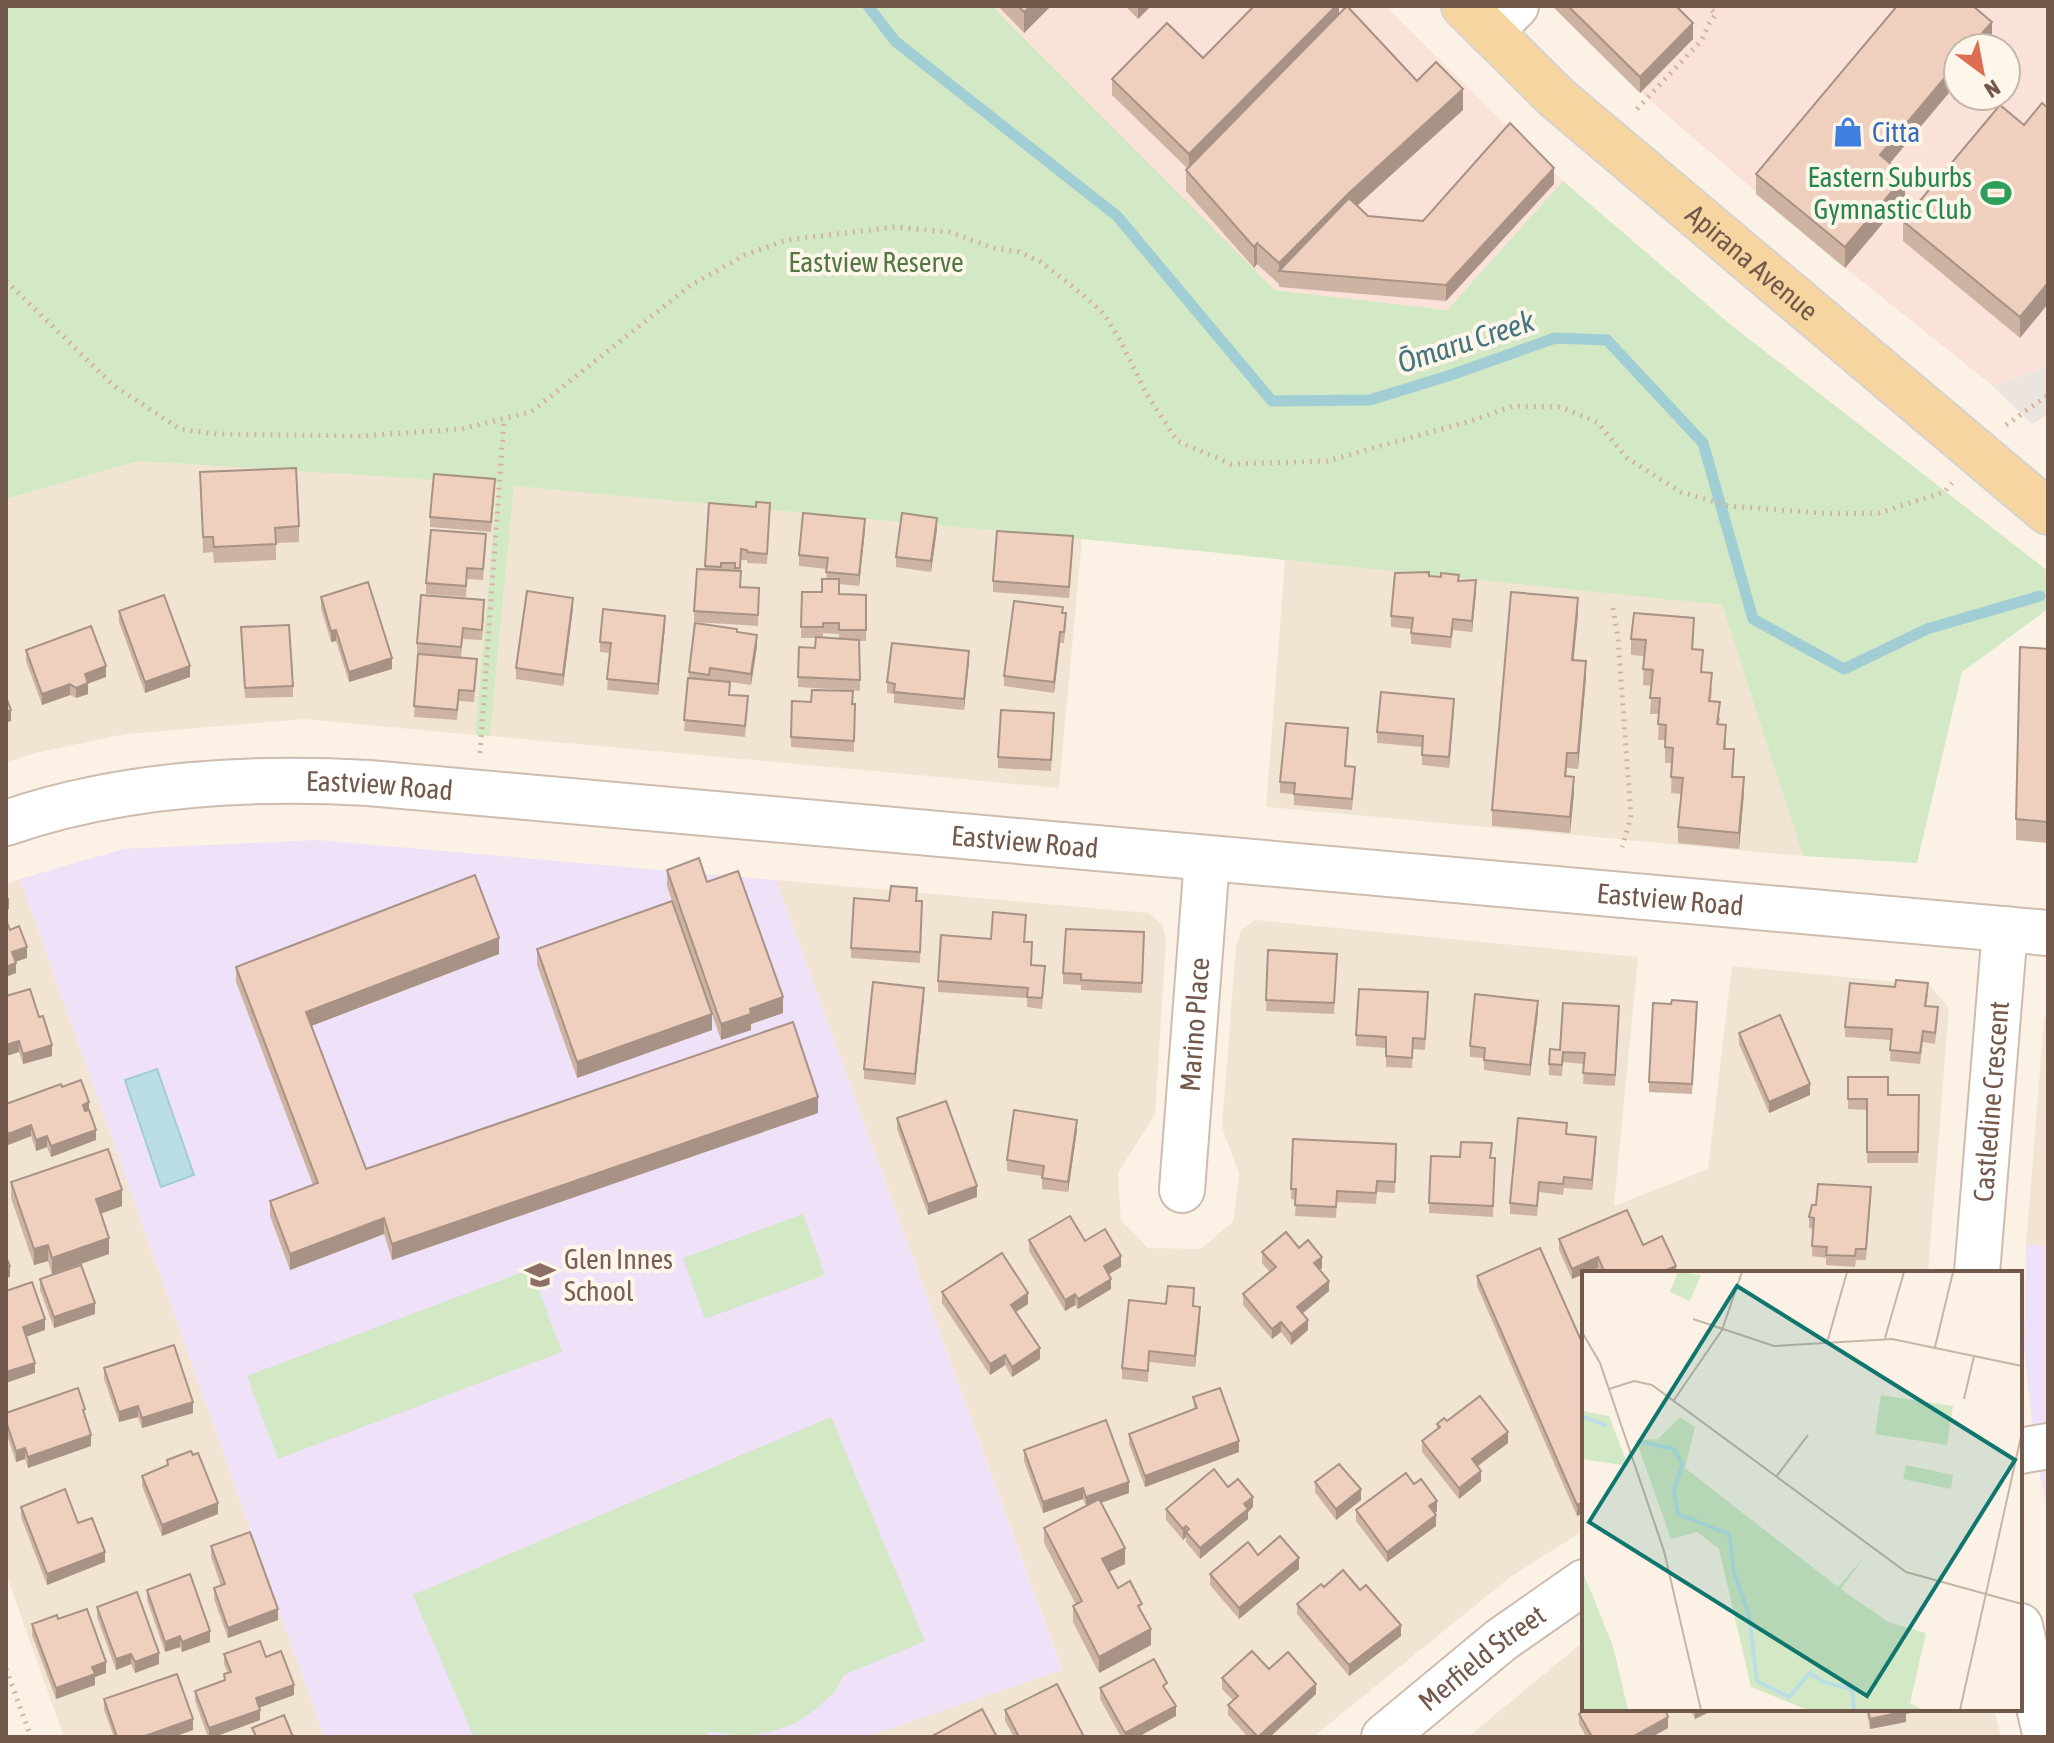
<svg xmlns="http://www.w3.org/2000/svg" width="2054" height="1743" viewBox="0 0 2054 1743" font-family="'Asap Condensed',sans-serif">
<rect width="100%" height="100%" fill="#fbf2e5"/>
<g fill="#f2e4d3">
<polygon points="139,461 499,484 475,735 304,719 126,734 35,753 6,763 6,499"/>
<polygon points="514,486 1082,539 1059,788 490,736"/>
<polygon points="1285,560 1722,605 1803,856 1266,807"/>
<polygon points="20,879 324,1737 64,1737 6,1574 6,884"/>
<polygon points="776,880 1149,913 1162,924 1166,941 1155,1114 1118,1173 1121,1220 1148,1248 1200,1249 1233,1222 1239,1174 1222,1127 1236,946 1242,929 1255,920 1638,957 1614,1206 1708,1169 1732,966 1929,985 1949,1008 1928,1273 1584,1273 1584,1530 1509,1578 1313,1737 865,1737 1062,1669"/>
<polygon points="2048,1009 2048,1246 2026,1245 2044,1020"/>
<polygon points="1584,1641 1584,1709 1994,1709 2001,1737 1468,1737"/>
</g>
<g fill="#fbe2d9" fill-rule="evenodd">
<polygon points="992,6 1385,6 1563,181 1447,310 1275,290"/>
<path d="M1553,6H2048V366L1993,386L1844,267L1649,100ZM1958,48H2006V96H1958Z"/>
</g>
<polygon fill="#ebe4df" points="2048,366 2048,415 2032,424 1993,386"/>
<g fill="#efe1f7">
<polygon points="317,840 776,880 1062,1670 865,1737 324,1737 20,879 124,849"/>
<polygon points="2026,1245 2048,1246 2048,1513 2035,1451 2024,1348"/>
</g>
<g fill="#d3e8c4">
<polygon points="6,6 992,6 1275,290 1447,310 1563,181 1731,325 2048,571 2048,609 1962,672 1917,863 1803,856 1722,605 1082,539 514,486 490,736 475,735 498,484 139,461 6,499"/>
<polygon points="803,1214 825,1275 705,1319 683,1258"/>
<polygon points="531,1269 562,1352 278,1459 247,1376"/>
<polygon points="831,1417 925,1641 844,1675 835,1691 816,1709 794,1724 770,1732 744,1736 711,1732 700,1737 474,1737 413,1595"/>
</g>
<polygon fill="#badee3" stroke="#a1cdd4" stroke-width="2" points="157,1069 194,1175 161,1187 125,1080"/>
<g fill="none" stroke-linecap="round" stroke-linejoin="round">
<polyline stroke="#a1cdd4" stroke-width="11" points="868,6 895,41 1117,216 1272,401 1370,400 1451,375 1555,338 1607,340 1703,443 1753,619 1844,669 1927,629 2040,596"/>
<g stroke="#cebcaf" stroke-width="48">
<g id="minor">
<polyline points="1490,32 1516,6"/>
<path id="s1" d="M6,823C122,783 247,776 369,783L2048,933"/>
<path id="s2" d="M1182,1190L1207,859"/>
<path id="s3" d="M1977,1273L2005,929"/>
<polyline points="2020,1451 2048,1446"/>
<polyline points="2020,1626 2046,1737"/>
<path id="s4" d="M1384,1737L1501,1640L1584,1582"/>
</g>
</g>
<g stroke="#d8d1cd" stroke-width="48">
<g id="major">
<path id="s5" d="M1464,6L1557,98L2048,512"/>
</g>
</g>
<g stroke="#d3b4a1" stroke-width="5" stroke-dasharray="2 6" stroke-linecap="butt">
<polyline points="1637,109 1702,40 1708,25 1716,14 1707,6"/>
<polyline points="6,281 113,385 180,429 216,434 362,436 461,429 531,412 691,285 745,255 787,240 895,227 949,232 993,248 1019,252 1041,262 1083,295 1104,314 1120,340 1145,391 1177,441 1231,464 1327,461 1474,420 1513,406 1560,407 1597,422 1627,458 1681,492 1729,506 1834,514 1879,513 1944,492 1952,483"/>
<polyline points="2006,425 2048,395"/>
<polyline points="1613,608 1618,638 1631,817 1622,847"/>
<polyline points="480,753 504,419"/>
<polyline points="6,1669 31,1737"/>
</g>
<use href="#minor" stroke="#fff" stroke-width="44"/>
<use href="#major" stroke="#f6d5a1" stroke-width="44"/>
</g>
<g fill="#ceb3a3" fill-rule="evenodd">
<polygon points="998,6 1051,6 1024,33"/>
<polygon points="1125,6 1151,6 1138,19"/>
<polygon points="1339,6 1339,14 1417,81 1463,110 1357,206 1368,216 1423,221 1554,184 1446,301 1279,287 1279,284 1257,264 1254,268 1186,191 1186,170 1188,169 1112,95 1112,79 1203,58"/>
<polygon points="1552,6 1676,6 1693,39 1640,93"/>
<polygon points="1897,6 1973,6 1992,22 1992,42 1987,48 1958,48 1958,82 1890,163 1905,176 1905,197 1845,268 1756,194 1756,174"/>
<polygon points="2024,125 2020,338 1903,241 1903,221"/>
<polygon points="200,472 299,526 299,542 276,543 276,560 214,563 213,552 203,553"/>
<polygon points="495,490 491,532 430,527 430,517"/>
<polygon points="709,503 770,514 767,564 747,563 747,560 741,560 740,587 759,599 758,626 694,622 694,611 705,569"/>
<polygon points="937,529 931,572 896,567 896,557"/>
<path d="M865,530L859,586L839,584V594L866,595V641H860V691L798,687L799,647L815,648L816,638H801L802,592H822L826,579L827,569L799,566V555ZM823,633L839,634V638H823Z"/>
<polygon points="486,545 483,580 467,579 466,597 426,594 426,583"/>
<polygon points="1073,547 1069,598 993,592 993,581"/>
<polygon points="1429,576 1459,581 1476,591 1472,632 1453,630 1451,648 1411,644 1411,629 1391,627 1391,616"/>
<polygon points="321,597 392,669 349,682 336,641 331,642 321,608"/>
<polygon points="573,608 563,686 516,679 516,668"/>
<polygon points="119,611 190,677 145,693 119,622"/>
<polygon points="484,611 482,640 463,639 461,657 477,669 474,702 459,701 457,720 414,717 418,654 417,654 417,643"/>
<polygon points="1063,613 1066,624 1064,643 1060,643 1054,693 1004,686 1004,676"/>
<polygon points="1578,614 1573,660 1586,677 1578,769 1567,768 1566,777 1574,793 1570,833 1492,826 1492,810"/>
<polygon points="665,627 658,695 607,690 610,653 600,652 600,642"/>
<polygon points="737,632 757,646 751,685 710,679 710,680 748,707 745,737 684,731 689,672"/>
<polygon points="1694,634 1693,649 1703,672 1712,689 1711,701 1720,718 1719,724 1726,741 1726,749 1734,765 1733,777 1744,793 1739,849 1678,843 1678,827 1681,794 1671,793 1672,763 1665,763 1665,740 1658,740 1659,714 1650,714 1652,686 1643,685 1644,656 1631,655 1631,639"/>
<polygon points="241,638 293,686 293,697 245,698"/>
<polygon points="2048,649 2048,843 2016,840 2016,819"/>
<polygon points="26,650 106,677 88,683 88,694 76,698 70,695 42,705 26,661"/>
<polygon points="969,662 964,710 894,703 894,694 887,693 887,682"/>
<polygon points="792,701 855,704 854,752 791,747"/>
<polygon points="1454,710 1449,768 1422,765 1422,747 1377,743 1377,732"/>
<polygon points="1054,713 1051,771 998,768 998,757"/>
<polygon points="1348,739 1346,766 1355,778 1352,810 1294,805 1294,794 1280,793 1280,782"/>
<polygon points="667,870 707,882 783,1013 751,1024 751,1030 721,1040 701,982 712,1030 577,1078 537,965 537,949 672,901 667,886"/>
<polygon points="889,901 922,901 920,963 851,958 851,948"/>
<polygon points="1144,932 1142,993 1081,990 1081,985 1063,984 1063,973"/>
<polygon points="1025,942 1032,953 1031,965 1045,977 1042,1009 1027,1007 1027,998 938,992 938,981"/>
<polygon points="1268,950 1337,954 1334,1014 1266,1011"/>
<polygon points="499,954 311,1026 366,1169 818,1113 392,1260 384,1234 290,1270 270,1216 270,1201 313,1185 236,982 236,967"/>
<polygon points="1428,992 1425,1050 1413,1049 1412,1068 1386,1067 1386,1048 1356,1046 1356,1035"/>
<polygon points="1928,994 1926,1006 1938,1018 1935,1044 1923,1042 1920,1064 1890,1061 1891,1040 1845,1037 1845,1027"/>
<polygon points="6,996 52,1056 23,1064 19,1052 6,1056"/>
<polygon points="924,998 915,1085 864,1079 864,1069"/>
<polygon points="1538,1012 1530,1076 1484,1070 1484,1058 1470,1057 1470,1046"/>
<polygon points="1697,1012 1692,1094 1649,1092 1649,1082"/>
<polygon points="1619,1017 1615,1086 1583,1084 1584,1064 1563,1062 1562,1076 1549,1075 1549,1064 1560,1050"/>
<polygon points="1739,1033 1810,1095 1769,1113 1739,1044"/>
<polygon points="1848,1077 1888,1095 1919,1095 1918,1163 1867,1163 1867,1110 1848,1109"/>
<polygon points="62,1087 89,1110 96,1140 51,1157 47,1147 36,1151 31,1136 8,1145 6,1138 6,1104"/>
<polygon points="897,1118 977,1197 928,1215 897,1129"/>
<polygon points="1077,1130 1068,1192 1042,1189 1042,1176 1007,1171 1007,1160"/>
<polygon points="1567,1135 1596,1148 1592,1190 1564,1188 1563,1195 1539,1192 1537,1216 1510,1214 1510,1203"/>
<polygon points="1293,1139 1396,1144 1395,1193 1377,1192 1376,1204 1337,1202 1336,1218 1295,1216 1296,1200 1291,1199"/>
<polygon points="1431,1156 1495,1158 1493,1217 1429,1213"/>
<polygon points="11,1182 122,1206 101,1214 109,1254 52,1274 48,1261 34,1265 11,1198"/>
<polygon points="1871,1198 1866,1260 1856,1260 1855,1267 1826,1265 1826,1258 1812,1256 1813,1229 1809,1228 1809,1217"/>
<polygon points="1559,1239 1643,1245 1676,1273 1600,1273 1598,1268 1572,1279 1559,1250"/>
<polygon points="1029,1240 1085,1241 1121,1267 1109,1274 1111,1289 1078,1309 1075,1305 1065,1311 1029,1251"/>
<polygon points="1299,1248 1322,1268 1320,1270 1329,1291 1303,1313 1308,1330 1291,1345 1281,1332 1272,1339 1243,1305 1243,1294 1270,1272 1262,1263 1262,1252"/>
<polygon points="1477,1276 1584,1347 1584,1513 1577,1516 1477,1286"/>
<polygon points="40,1279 95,1314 54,1328 40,1290"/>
<polygon points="942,1292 1028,1304 1016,1312 1040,1359 1012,1377 1005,1365 990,1375 942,1303"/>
<polygon points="1194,1299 1194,1306 1200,1318 1195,1367 1149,1362 1148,1382 1122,1379 1122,1368 1166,1304"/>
<polygon points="104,1368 193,1413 142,1428 138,1417 119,1422 104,1379"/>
<polygon points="1193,1397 1239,1452 1145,1487 1129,1444 1129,1434 1194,1410"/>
<polygon points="6,1413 85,1418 91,1446 28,1468 25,1459 16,1462 6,1432"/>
<polygon points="1447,1421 1508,1443 1478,1466 1481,1481 1459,1499 1422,1452 1422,1441 1437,1430 1437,1424"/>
<polygon points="1024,1450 1129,1493 1101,1503 1125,1564 1109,1571 1118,1588 1142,1613 1151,1645 1099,1673 1073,1622 1073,1606 1076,1605 1044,1543 1044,1528 1086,1506 1083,1499 1043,1513 1024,1461"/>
<polygon points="167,1460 218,1514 162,1536 142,1486 142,1476 167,1466"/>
<polygon points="1315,1482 1361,1500 1336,1520 1315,1492"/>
<polygon points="1414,1484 1437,1511 1435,1513 1436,1526 1387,1562 1356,1521 1356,1510"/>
<polygon points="1228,1487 1253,1507 1248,1512 1248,1519 1200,1559 1186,1542 1186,1537 1183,1540 1166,1520 1166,1509"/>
<polygon points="21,1507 78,1523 105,1562 47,1585 21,1517"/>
<polygon points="211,1546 278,1620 228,1638 214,1599 214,1588 221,1586 211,1557"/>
<polygon points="1258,1555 1299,1569 1239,1619 1210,1585 1210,1574"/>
<polygon points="1324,1587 1401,1636 1349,1676 1297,1614 1297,1604"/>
<polygon points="147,1590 210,1642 182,1652 180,1647 165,1652 147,1600"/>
<polygon points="97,1607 159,1664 135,1673 131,1664 116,1670 97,1617"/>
<polygon points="58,1619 106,1673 95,1677 95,1685 56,1699 32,1635 32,1624"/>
<polygon points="224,1654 266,1657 294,1695 259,1707 260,1720 214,1737 208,1737 195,1701 195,1691 224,1680 224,1674 228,1673 224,1664"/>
<polygon points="1222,1678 1316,1694 1270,1737 1248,1737 1228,1715 1228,1705 1233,1700 1222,1689"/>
<polygon points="1100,1688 1167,1693 1176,1716 1138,1737 1121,1737 1100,1699"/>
<polygon points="104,1699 193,1730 173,1737 114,1737 104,1710"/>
<polygon points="1690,1709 1715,1709 1695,1719"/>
<polygon points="1866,1709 1916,1709 1916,1711 1906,1714 1906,1722 1870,1729"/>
<polygon points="1005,1710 1084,1737 1014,1737 1005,1721"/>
<polygon points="1579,1714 1668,1728 1652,1737 1586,1737 1579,1724"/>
</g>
<g fill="#a79285">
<polygon points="1031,6 1051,6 1024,33 1024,12"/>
<polygon points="1138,6 1151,6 1138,19"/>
<polygon points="1336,6 1339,6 1339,19 1189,170 1189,154"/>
<polygon points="1992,22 1992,42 1987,48 1969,48"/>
<polygon points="1693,23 1693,39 1640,93 1640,77"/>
<polygon points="1958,62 1958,82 1880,175 1880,155"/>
<polygon points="1463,89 1463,110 1349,213 1279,271 1279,263 1349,193"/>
<polygon points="1554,168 1554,184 1446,301 1446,285"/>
<polygon points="1905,176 1905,197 1845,268 1845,247"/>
<polygon points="1257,243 1257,264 1254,268 1254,247"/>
<polygon points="2048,283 2048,304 2020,338 2020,317"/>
<polygon points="937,518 937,529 931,572 931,561"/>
<polygon points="865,519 865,530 859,586 859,575"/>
<polygon points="1476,580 1476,591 1472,632 1472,621"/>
<polygon points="573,598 573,608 563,686 563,675"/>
<polygon points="1578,598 1578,614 1572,676 1572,660"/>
<polygon points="665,616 665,627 658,695 658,684"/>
<polygon points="336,630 336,641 331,642 331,631"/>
<polygon points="1060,632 1060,643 1054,693 1054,682"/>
<polygon points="757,635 757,646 751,685 751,674"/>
<polygon points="969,651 969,662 964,710 964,699"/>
<polygon points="392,658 392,669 349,682 349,672"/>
<polygon points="1586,661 1586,677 1578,769 1578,753"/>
<polygon points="106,666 106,677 87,684 88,683 88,694 76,698 76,688 85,674"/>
<polygon points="190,666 190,677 145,693 145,682"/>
<polygon points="70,684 70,695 42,705 42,694"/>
<polygon points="1454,699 1454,710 1449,768 1449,757"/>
<polygon points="11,710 11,721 6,723 6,712"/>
<polygon points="1574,777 1574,793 1570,833 1570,817"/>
<polygon points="1744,777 1744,793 1739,849 1739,833"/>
<polygon points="9,898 9,909 6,910 6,899"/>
<polygon points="499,938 499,954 306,1028 306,1012"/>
<polygon points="27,947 27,958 12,963 12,952"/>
<polygon points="16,963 16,973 6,977 6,967"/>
<polygon points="924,988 924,998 915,1085 915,1074"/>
<polygon points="783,997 783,1013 751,1024 751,1030 721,1040 721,1024 750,1009"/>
<polygon points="1538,1001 1538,1012 1530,1076 1530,1065"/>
<polygon points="712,1014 712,1030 577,1078 577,1062"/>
<polygon points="19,1041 19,1052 6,1056 6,1045"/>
<polygon points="52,1045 52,1056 23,1064 23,1054"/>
<polygon points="1810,1084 1810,1095 1769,1113 1769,1102"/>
<polygon points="818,1097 818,1113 392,1260 392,1244"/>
<polygon points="89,1102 89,1113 83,1116 83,1105"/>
<polygon points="1077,1120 1077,1130 1068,1192 1068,1182"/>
<polygon points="31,1125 31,1136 8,1145 8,1134"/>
<polygon points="96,1130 96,1140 51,1157 51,1146"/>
<polygon points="47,1136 47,1147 36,1151 36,1140"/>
<polygon points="1596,1137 1596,1148 1592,1190 1592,1180"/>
<polygon points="977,1186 977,1197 928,1215 928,1204"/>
<polygon points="122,1190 122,1206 96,1215 96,1199"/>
<polygon points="384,1218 384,1234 290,1270 290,1254"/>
<polygon points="109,1238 109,1254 52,1274 52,1258"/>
<polygon points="48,1245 48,1261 34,1265 34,1249"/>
<polygon points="1121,1256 1121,1267 1104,1277 1104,1266"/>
<polygon points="1322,1257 1322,1268 1314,1274 1314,1263"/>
<polygon points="1598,1257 1598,1268 1572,1279 1572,1269"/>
<polygon points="10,1266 10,1277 6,1278 6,1268"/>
<polygon points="1676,1266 1676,1273 1659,1273"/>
<polygon points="1111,1279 1111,1289 1078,1309 1078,1299"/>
<polygon points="1329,1281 1329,1291 1297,1318 1297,1307"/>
<polygon points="1028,1293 1028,1304 1011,1315 1011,1305"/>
<polygon points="1075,1294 1075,1305 1065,1311 1065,1300"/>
<polygon points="95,1303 95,1314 54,1328 54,1317"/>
<polygon points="1200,1307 1200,1318 1195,1367 1195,1356"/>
<polygon points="45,1319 45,1330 23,1338 23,1327"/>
<polygon points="1308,1320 1308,1330 1291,1345 1291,1334"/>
<polygon points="1281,1322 1281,1332 1272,1339 1272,1329"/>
<polygon points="1040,1348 1040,1359 1012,1377 1012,1367"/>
<polygon points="1005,1355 1005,1365 990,1375 990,1364"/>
<polygon points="35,1363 35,1373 6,1383 6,1372"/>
<polygon points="193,1402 193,1413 142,1428 142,1418"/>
<polygon points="138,1406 138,1417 119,1422 119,1412"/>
<polygon points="1508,1432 1508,1443 1472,1470 1472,1459"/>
<polygon points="91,1435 91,1446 28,1468 28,1457"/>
<polygon points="1239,1441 1239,1452 1145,1487 1145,1476"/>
<polygon points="25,1448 25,1459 16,1462 16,1451"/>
<polygon points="1481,1471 1481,1481 1459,1499 1459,1488"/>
<polygon points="1129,1482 1129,1493 1086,1508 1086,1497"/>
<polygon points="1083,1488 1083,1499 1043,1513 1043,1502"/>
<polygon points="1361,1489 1361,1500 1336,1520 1336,1509"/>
<polygon points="1253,1497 1253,1507 1248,1512 1248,1519 1200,1559 1200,1548"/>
<polygon points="1437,1501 1437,1511 1429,1517 1429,1506"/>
<polygon points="1584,1502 1584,1513 1577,1516 1577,1505"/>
<polygon points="218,1503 218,1514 162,1536 162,1525"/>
<polygon points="1436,1515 1436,1526 1387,1562 1387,1552"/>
<polygon points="1186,1526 1186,1537 1183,1540 1183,1529"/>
<polygon points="1125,1548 1125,1564 1102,1575 1102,1559"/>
<polygon points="105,1552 105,1562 47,1585 47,1574"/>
<polygon points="1299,1558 1299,1569 1239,1619 1239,1608"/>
<polygon points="278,1609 278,1620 228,1638 228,1628"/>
<polygon points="1401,1625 1401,1636 1349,1676 1349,1665"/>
<polygon points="1151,1629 1151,1645 1099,1673 1099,1657"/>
<polygon points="210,1631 210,1642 182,1652 182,1642"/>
<polygon points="180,1636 180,1647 165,1652 165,1642"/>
<polygon points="159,1653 159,1664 135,1673 135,1662"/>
<polygon points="131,1654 131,1664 116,1670 116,1659"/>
<polygon points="106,1662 106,1673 95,1677 95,1685 56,1699 56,1688 92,1667"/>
<polygon points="1316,1684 1316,1694 1270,1737 1258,1737"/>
<polygon points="294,1685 294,1695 256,1709 256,1698"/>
<polygon points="1176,1706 1176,1716 1138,1737 1125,1737 1125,1733"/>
<polygon points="1695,1709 1715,1709 1695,1719"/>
<polygon points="1905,1709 1916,1709 1916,1711 1906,1714 1906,1722 1870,1729 1870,1719"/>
<polygon points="260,1710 260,1720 214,1737 209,1737 209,1728"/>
<polygon points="1668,1717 1668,1728 1652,1737 1632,1737"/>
<polygon points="193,1719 193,1730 173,1737 142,1737"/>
</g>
<g fill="#efd0be" stroke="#a79285" stroke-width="2">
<polygon points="1018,6 1031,6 1024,12"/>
<polygon points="1254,6 1336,6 1189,154 1112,79 1167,23 1203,58"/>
<polygon points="1347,6 1417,81 1436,62 1463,89 1349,193 1279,263 1257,243 1254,247 1186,170"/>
<polygon points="1568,6 1676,6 1693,23 1640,77"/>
<polygon points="1897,6 1973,6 1992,22 1969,48 1958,48 1958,62 1880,155 1905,176 1845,247 1756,174"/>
<polygon points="2042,103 2048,108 2048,283 2020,317 1903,221 2000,105 2024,125"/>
<polygon points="1510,123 1554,168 1446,285 1279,271 1349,198 1368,216 1423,221"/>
<polygon points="296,468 299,526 275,528 276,544 214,547 213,537 203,537 200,472"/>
<polygon points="434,474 495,479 491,522 430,517"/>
<polygon points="756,502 770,503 767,554 747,552 747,550 741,549 740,568 735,568 735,563 721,563 721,567 705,566 709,503 756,507"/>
<polygon points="803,513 865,519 859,575 826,572 828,558 799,555"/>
<polygon points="902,513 937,518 931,561 896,557"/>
<polygon points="431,530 486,534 483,569 467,568 466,586 426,583"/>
<polygon points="997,531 1073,536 1069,587 993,581"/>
<polygon points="697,569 741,571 740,587 759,588 758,615 694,611"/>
<polygon points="1429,572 1429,576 1441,577 1441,573 1459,575 1458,581 1476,580 1472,621 1453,619 1451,637 1411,633 1413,618 1391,616 1395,573"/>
<polygon points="822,579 839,579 839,594 866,595 866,630 839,630 839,623 823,623 823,627 801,627 802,592 822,592"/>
<polygon points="368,582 392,658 349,672 336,630 331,631 321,597"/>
<polygon points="527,591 573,598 563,675 516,668"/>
<polygon points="1511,592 1578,598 1572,660 1586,661 1578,753 1567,753 1565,776 1574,777 1570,817 1492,810"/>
<polygon points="164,595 190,666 145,682 119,611"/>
<polygon points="421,595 484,600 482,630 463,628 461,647 417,643"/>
<polygon points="1014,601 1063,607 1062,613 1066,613 1064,632 1060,632 1054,682 1004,676"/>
<polygon points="603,609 665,616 658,684 607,679 611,643 600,642"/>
<polygon points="1634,613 1694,618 1692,649 1703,650 1701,672 1712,673 1709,701 1720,702 1717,724 1726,725 1724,749 1734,749 1732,777 1744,777 1739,833 1678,827 1683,778 1671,777 1673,748 1665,747 1666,725 1658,724 1660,698 1650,698 1653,670 1643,669 1646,640 1631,639"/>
<polygon points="695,623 737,629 737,632 757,635 751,674 710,668 709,675 689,672"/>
<polygon points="289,625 293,686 245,688 241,627"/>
<polygon points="91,626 106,666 85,674 88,683 76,688 70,684 42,694 26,650"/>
<polygon points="816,637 859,640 860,680 798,677 799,647 815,648"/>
<polygon points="892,643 969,651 964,699 894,692 895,684 887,682"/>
<polygon points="2020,647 2048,649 2048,822 2016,819"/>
<polygon points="418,654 477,659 474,691 459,690 457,710 414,706"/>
<polygon points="688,678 730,682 729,695 748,696 745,726 684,720"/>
<polygon points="812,690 853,691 852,704 855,704 854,741 791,737 792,701 811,702"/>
<polygon points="1381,692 1454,699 1449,757 1422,755 1423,736 1377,732"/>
<polygon points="6,697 11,710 6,712"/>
<polygon points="1001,710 1054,713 1051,760 998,757"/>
<polygon points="1286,723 1348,728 1345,766 1355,767 1352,799 1294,794 1295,783 1280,782"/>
<polygon points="699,858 707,882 738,871 783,997 750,1009 751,1014 721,1024 667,870"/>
<polygon points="475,875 499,938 306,1012 366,1169 793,1022 818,1097 392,1244 384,1218 290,1254 270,1201 318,1183 236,967"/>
<polygon points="891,886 917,888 916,901 922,901 920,952 851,948 854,898 889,901"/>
<polygon points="672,901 712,1014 577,1062 537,949"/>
<polygon points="993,912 1026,915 1024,942 1032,942 1031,965 1045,966 1042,998 1027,997 1028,988 938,981 941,935 991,939"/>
<polygon points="6,920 10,930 19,926 27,947 12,952 16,963 6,967"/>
<polygon points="1066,929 1144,932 1142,983 1081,980 1081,974 1063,973"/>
<polygon points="1268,950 1337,954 1334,1003 1266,1000"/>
<polygon points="1896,980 1928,983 1925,1006 1938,1007 1935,1033 1923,1031 1920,1053 1890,1050 1892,1029 1845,1027 1850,983 1895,987"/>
<polygon points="873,982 924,988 915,1074 864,1069"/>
<polygon points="30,989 39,1017 43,1016 52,1045 23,1054 19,1041 6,1045 6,996"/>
<polygon points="1359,989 1428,992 1425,1039 1413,1038 1412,1058 1386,1056 1386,1037 1356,1035"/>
<polygon points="1475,994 1538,1001 1530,1065 1484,1060 1485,1048 1470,1046"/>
<polygon points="1672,1000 1697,1002 1692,1084 1649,1082 1653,1003 1671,1004"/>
<polygon points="1563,1003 1619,1006 1615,1075 1583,1073 1585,1053 1563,1052 1562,1065 1549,1064 1550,1049 1560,1050"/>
<polygon points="1780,1015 1810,1084 1769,1102 1739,1033"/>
<polygon points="1848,1077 1888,1077 1888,1095 1919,1095 1918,1152 1867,1152 1867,1099 1848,1099"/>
<polygon points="81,1080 89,1102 83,1105 85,1111 89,1110 96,1130 51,1146 47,1136 36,1140 31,1125 8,1134 6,1127 6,1104 61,1084 62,1087"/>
<polygon points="946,1101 977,1186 928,1204 897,1118"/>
<polygon points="1014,1110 1077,1120 1068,1182 1042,1178 1044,1166 1007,1160"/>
<polygon points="1518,1118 1567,1123 1566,1134 1596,1137 1592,1180 1564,1177 1563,1184 1539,1182 1537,1206 1510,1203"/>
<polygon points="1293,1139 1396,1144 1395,1182 1377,1181 1376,1193 1337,1191 1336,1207 1295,1205 1296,1189 1291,1189"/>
<polygon points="1461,1142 1492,1143 1490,1158 1495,1158 1493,1206 1429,1203 1431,1156 1460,1157"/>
<polygon points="108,1149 122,1190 96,1199 109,1238 52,1258 48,1245 34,1249 11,1182"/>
<polygon points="1818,1184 1871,1187 1866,1249 1856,1249 1855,1256 1826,1255 1827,1247 1812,1246 1814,1218 1809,1217 1812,1205 1816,1205"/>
<polygon points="1627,1210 1643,1245 1662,1236 1676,1266 1659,1273 1605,1273 1598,1257 1572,1269 1559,1239"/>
<polygon points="1070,1216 1085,1241 1105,1229 1121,1256 1104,1266 1111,1279 1078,1299 1075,1294 1065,1300 1029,1240"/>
<polygon points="1286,1232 1299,1248 1308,1240 1322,1257 1314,1263 1329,1281 1297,1307 1308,1320 1291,1334 1281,1322 1272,1329 1243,1294 1276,1267 1262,1252"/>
<polygon points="1540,1248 1584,1347 1584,1502 1577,1505 1477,1276"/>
<polygon points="1002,1253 1028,1293 1011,1305 1040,1348 1012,1367 1005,1355 990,1364 942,1292"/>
<polygon points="6,1257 10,1266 6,1268"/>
<polygon points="81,1265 95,1303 54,1317 40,1279"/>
<polygon points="32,1282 45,1319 23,1327 35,1363 6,1372 6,1291"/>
<polygon points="1168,1286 1194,1288 1193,1306 1200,1307 1195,1356 1149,1351 1148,1371 1122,1368 1129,1300 1166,1304"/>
<polygon points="174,1345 193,1402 142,1418 138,1406 119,1412 104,1368"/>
<polygon points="78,1388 85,1409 83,1410 91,1435 28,1457 25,1448 16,1451 6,1421 6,1413"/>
<polygon points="1220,1388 1239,1441 1145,1476 1129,1434 1197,1408 1193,1397"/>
<polygon points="1480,1396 1508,1432 1472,1459 1481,1471 1459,1488 1422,1441 1440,1427 1437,1424 1444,1418 1447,1421"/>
<polygon points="1106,1420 1129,1482 1086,1497 1083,1488 1043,1502 1024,1450"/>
<polygon points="191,1451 193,1455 198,1453 218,1503 162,1525 142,1476 168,1465 167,1460"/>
<polygon points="1339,1464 1361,1489 1336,1509 1315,1482"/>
<polygon points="1214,1469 1228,1487 1238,1479 1253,1497 1244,1504 1248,1509 1200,1548 1186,1532 1189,1529 1186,1526 1183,1529 1166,1509"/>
<polygon points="1406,1473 1414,1484 1421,1479 1437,1501 1429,1506 1436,1515 1387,1552 1356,1510"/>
<polygon points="65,1489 78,1523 92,1518 105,1552 47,1574 21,1507"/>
<polygon points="1099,1499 1125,1548 1102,1559 1118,1588 1130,1581 1142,1604 1138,1606 1151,1629 1099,1657 1073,1606 1082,1601 1044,1528"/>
<polygon points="250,1532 278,1609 228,1628 214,1588 225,1584 211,1546"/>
<polygon points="1280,1536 1299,1558 1239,1608 1210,1574 1248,1542 1258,1555"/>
<polygon points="1343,1570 1360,1590 1366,1585 1401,1625 1349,1665 1297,1604 1321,1584 1324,1587"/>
<polygon points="190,1574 210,1631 182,1642 180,1636 165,1642 147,1590"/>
<polygon points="137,1592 159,1653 135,1662 131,1654 116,1659 97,1607"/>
<polygon points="87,1609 106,1662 92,1667 95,1674 56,1688 32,1624 57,1615 58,1619"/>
<polygon points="260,1641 266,1657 281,1651 294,1685 256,1698 260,1710 209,1728 195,1691 225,1680 224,1674 231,1672 224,1654"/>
<polygon points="1252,1651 1269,1669 1288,1652 1316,1684 1258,1737 1228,1705 1238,1696 1222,1678"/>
<polygon points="1154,1659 1167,1683 1163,1686 1176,1706 1125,1733 1100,1688"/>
<polygon points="177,1674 193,1719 142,1737 117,1737 104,1699"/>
<polygon points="1057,1684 1084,1737 1019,1737 1005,1710"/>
<polygon points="982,1709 997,1737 932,1737 932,1736"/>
<polygon points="1587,1709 1665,1709 1668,1717 1632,1737 1592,1737 1579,1714"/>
<polygon points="1868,1709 1906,1709 1906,1711 1870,1719"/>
<polygon points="284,1715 293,1737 253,1737 256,1736 252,1728"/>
</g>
<defs>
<g id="shop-bare" transform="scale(2.4)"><path d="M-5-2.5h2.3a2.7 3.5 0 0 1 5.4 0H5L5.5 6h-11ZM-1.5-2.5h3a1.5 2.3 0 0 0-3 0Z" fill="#3f7fe0" stroke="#fef6eb" stroke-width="2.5" paint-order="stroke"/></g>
<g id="stadium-bare" transform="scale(2.4)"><path d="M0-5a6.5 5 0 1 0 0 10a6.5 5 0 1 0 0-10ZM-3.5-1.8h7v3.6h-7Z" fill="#2e9e5b" stroke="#fef6eb" stroke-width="2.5" paint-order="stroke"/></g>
<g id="school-bare" transform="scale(2.4)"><path d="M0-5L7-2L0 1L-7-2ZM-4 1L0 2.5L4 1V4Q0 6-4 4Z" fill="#8d6e63" stroke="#fef6eb" stroke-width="2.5" paint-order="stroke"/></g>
</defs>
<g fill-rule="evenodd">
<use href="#shop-bare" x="1848" y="132"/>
<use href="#stadium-bare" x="1996" y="193"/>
<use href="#school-bare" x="540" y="1275"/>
</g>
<g text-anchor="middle" stroke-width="8" stroke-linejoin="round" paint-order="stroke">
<g font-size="28" fill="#366cbe" stroke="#fef6eb" text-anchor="start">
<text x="1872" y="142">Citta</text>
</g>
<g font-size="28" fill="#27864d" stroke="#fef6eb" text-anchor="end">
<text x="1972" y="187">Eastern Suburbs<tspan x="1972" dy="32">Gymnastic Club</tspan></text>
</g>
<g font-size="28" fill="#547844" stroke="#fef6eb">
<text x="876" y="272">Eastview Reserve</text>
</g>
<g font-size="28" fill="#72594b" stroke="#fef6eb">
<text dy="10" stroke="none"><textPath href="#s5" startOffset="386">Apirana Avenue</textPath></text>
<text dy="10" stroke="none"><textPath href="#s1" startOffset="378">Eastview Road</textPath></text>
<text dy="10" stroke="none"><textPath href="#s1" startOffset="1026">Eastview Road</textPath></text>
<text dy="10" stroke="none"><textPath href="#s1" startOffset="1674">Eastview Road</textPath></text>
<text dy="10" stroke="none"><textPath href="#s2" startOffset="166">Marino Place</textPath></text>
<text dy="10" stroke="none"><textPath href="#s3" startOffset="172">Castledine Crescent</textPath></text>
<text dy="10" stroke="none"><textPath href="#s4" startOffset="126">Merfield Street</textPath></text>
</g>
<g font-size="28" fill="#785e54" stroke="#fef6eb" text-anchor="start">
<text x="564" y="1269">Glen Innes<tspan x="564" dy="32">School</tspan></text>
</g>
<g font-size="30" font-style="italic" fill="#43757e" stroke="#fef6eb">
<text transform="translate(1466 342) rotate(-18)" y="10">Ōmaru Creek</text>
</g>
</g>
<g transform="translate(1582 1271)">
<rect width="440" height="440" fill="#fbf2e5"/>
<path d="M96,1L119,4L108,30L88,21ZM299,124L371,135L365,174L293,163ZM0,140L27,145L46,195L0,188ZM98,146L113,156L103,197L256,316L283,285L259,318L306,351L344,362L328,432L341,439H226L169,416L137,278L115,261L89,268L54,169L76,168ZM324,194L371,204L369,218L321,208ZM0,299L31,375L46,439H0Z" fill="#d3e8c4"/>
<path fill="none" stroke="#badee3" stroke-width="4" d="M0,145L25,155M59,171L92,178L100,193L92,221L96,243L147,263L152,301L167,344L175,410L207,426L228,402L241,411L270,418L272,439"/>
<path fill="none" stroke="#c4b5a7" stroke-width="2" d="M111,48L192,75L310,68L440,95M0,61L18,92L82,280L119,439M303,67L322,1M245,72L265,1M353,76L371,1M27,118L52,110L70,114L324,301L440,333M382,128L392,85M92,129L140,59L160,1M194,206L226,164M378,439L440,161"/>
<path fill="#0f766e" fill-opacity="0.15" stroke="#0f766e" stroke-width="4" d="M155,15L433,189L285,425L7,251Z"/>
<rect width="440" height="440" fill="none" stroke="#72594b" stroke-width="4"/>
</g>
<rect width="2054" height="1743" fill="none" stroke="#72594b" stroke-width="16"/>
<g transform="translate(1982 72) rotate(148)"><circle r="38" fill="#fef6eb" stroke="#c6b7ab" stroke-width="2"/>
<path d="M0-6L14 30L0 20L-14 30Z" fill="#de6e51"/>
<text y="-12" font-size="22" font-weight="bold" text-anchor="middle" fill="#72594b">N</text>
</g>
</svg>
